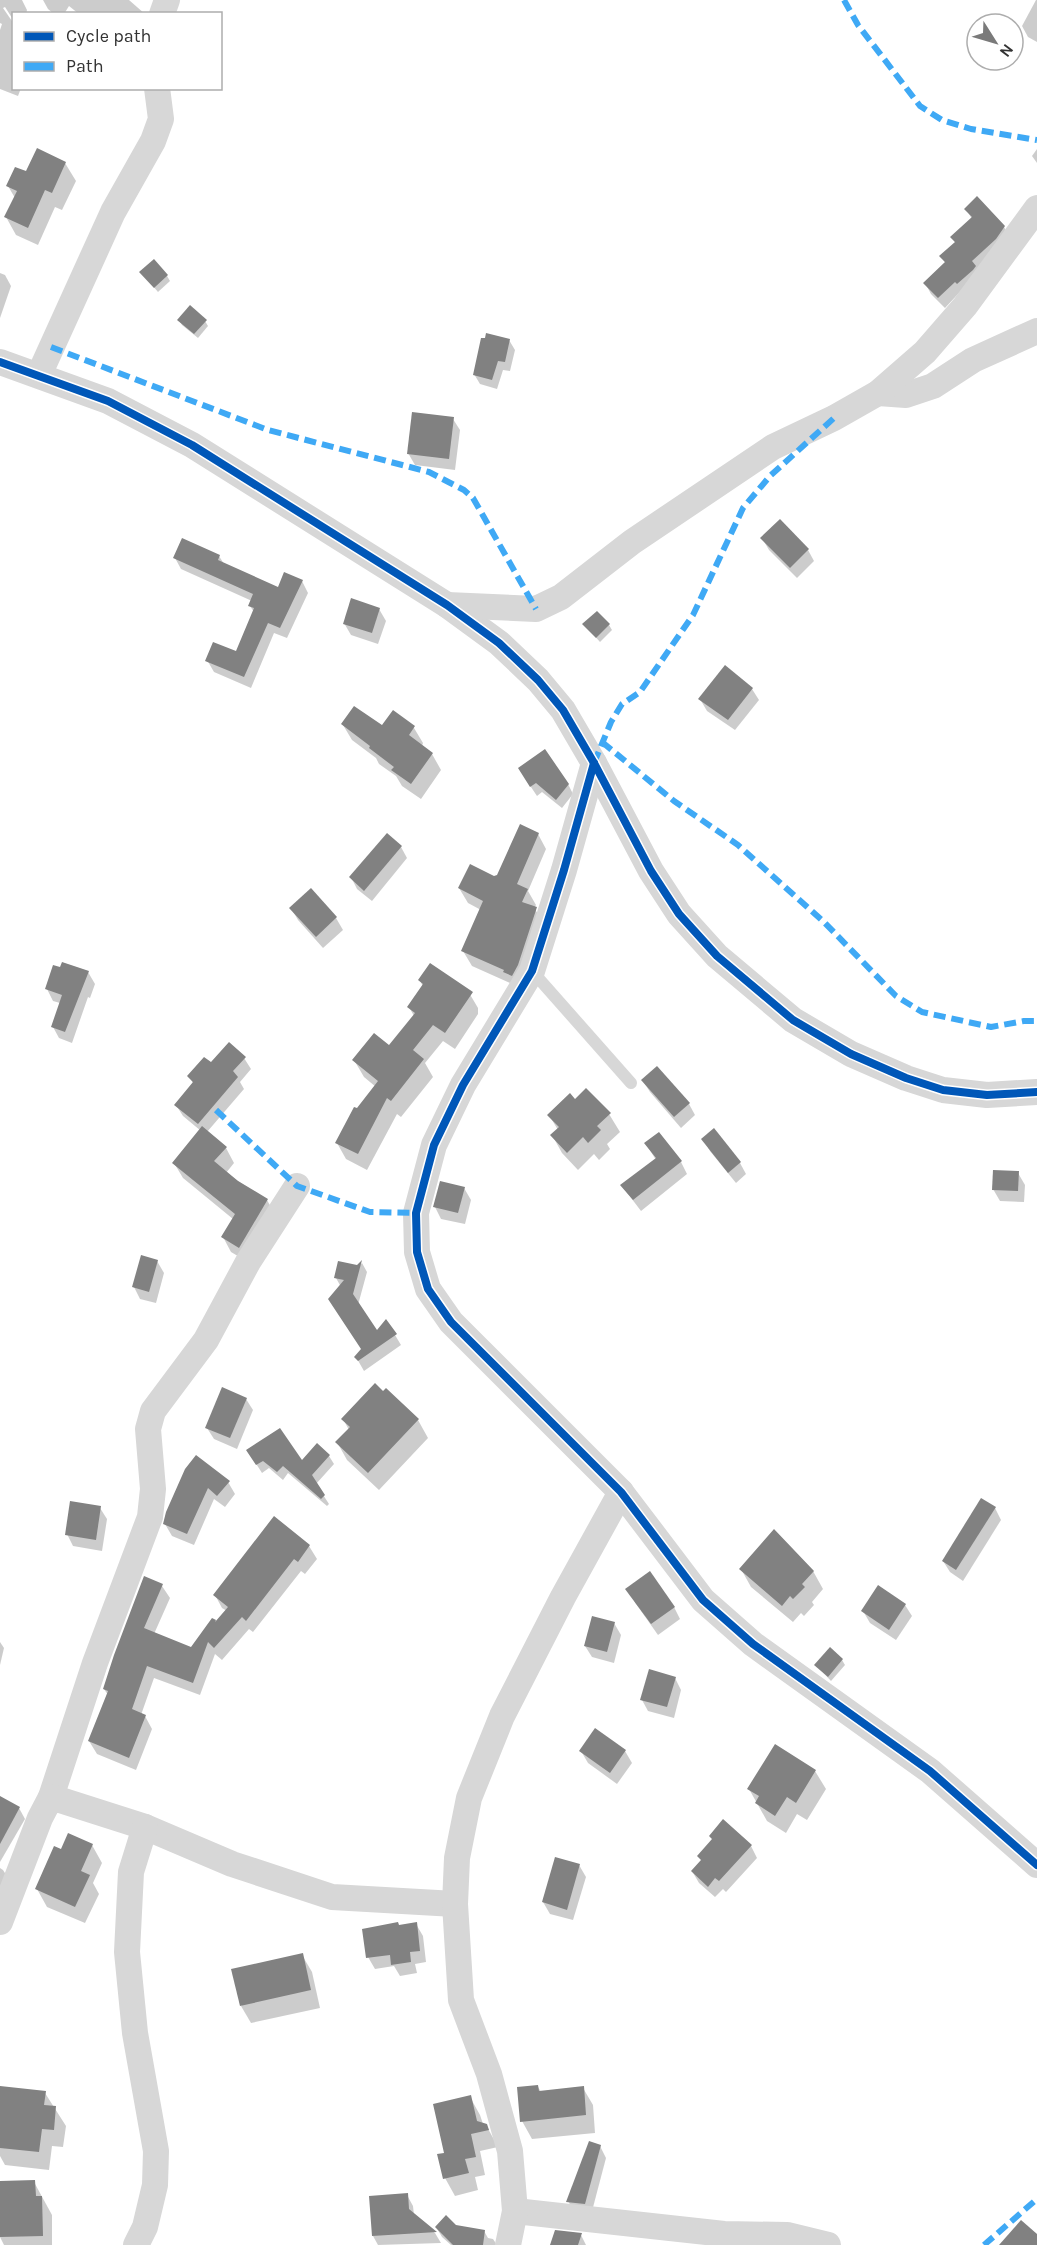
<svg xmlns="http://www.w3.org/2000/svg" width="1037" height="2245" viewBox="0 0 1037 2245" font-family="Karla,sans-serif">
<rect width="100%" height="100%" fill="#fff"/>
<g fill="#0003">
<polygon points="0,0 22,0 27,10 26,14 14,14 14,21 5,7 3,8 14,24 14,88 21,88 18,96 0,89 0,30 2,24 0,23"/>
<polygon points="43,0 129,0 145,14 79,14 69,6 64,14 54,14 48,9"/>
<polygon points="1036,0 1037,0 1037,42 1028,37 1022,26"/>
<polygon points="1037,149 1037,163 1032,156"/>
<polygon points="65,163 76,181 62,210 55,207 38,245 16,235 6,217 15,198 8,186 26,173"/>
<polygon points="966,209 1004,227 1010,238 945,308 931,294 925,283 946,264 941,256 956,244 952,237 972,219"/>
<polygon points="141,272 167,276 170,281 158,292"/>
<polygon points="0,273 5,275 11,286 0,318"/>
<polygon points="179,320 205,321 208,326 198,338 182,325"/>
<polygon points="509,340 515,350 510,371 503,370 497,389 480,384 474,374"/>
<polygon points="453,419 460,430 455,470 415,465 408,453"/>
<polygon points="762,538 808,550 814,561 797,578 769,550"/>
<polygon points="219,556 224,564 279,589 302,581 308,593 287,638 274,633 251,688 214,672 207,660 237,653 254,612 250,606 252,601 181,569 175,558"/>
<polygon points="379,609 386,621 378,644 351,635 344,623"/>
<polygon points="584,624 609,625 612,630 600,642"/>
<polygon points="752,689 759,700 735,730 707,711 700,699"/>
<polygon points="393,712 414,728 423,743 422,746 432,754 441,770 421,799 402,786 396,776 379,764 376,758 352,740 343,725 382,727"/>
<polygon points="525,778 568,784 573,794 562,808 542,792 537,796"/>
<polygon points="538,834 546,849 528,891 536,905 534,908 544,923 526,980 510,983 472,966 463,951 481,910 468,903 459,888 498,877"/>
<polygon points="401,847 407,858 372,901 357,889 351,877"/>
<polygon points="311,890 336,918 343,930 323,948 298,920 291,908"/>
<polygon points="88,972 95,984 90,998 88,997 72,1043 59,1038 53,1027 60,1003 53,1001 47,989"/>
<polygon points="420,980 468,991 478,1008 478,1014 455,1049 443,1041 425,1063 433,1077 401,1117 397,1114 367,1170 346,1159 337,1143 376,1087 364,1077 354,1060 389,1047 414,1016 409,1007 423,987"/>
<polygon points="244,1058 251,1069 240,1082 244,1089 207,1132 226,1148 234,1163 226,1173 267,1200 276,1216 248,1262 231,1252 223,1237 233,1219 183,1178 174,1163 201,1131 183,1116 176,1105 193,1083 189,1076 211,1064"/>
<polygon points="643,1081 689,1104 695,1115 681,1128 650,1092"/>
<polygon points="575,1101 609,1114 620,1132 607,1144 610,1149 599,1160 594,1154 578,1170 562,1153 552,1135 558,1130 549,1115"/>
<polygon points="703,1139 740,1163 746,1174 736,1183 710,1151"/>
<polygon points="646,1144 681,1162 687,1174 641,1211 622,1186 656,1160"/>
<polygon points="1018,1173 1025,1185 1024,1202 1000,1201 993,1189"/>
<polygon points="464,1188 471,1200 465,1224 441,1219 435,1207"/>
<polygon points="157,1261 164,1273 156,1303 140,1299 134,1287"/>
<polygon points="362,1263 367,1272 358,1305 377,1333 395,1335 401,1345 364,1371 356,1357 362,1349 341,1287 336,1278 358,1267"/>
<polygon points="386,1390 418,1420 428,1438 379,1490 347,1460 337,1442 349,1430 343,1419"/>
<polygon points="246,1399 253,1410 237,1449 214,1439 207,1428"/>
<polygon points="317,1445 329,1456 334,1464 316,1484 329,1504 327,1506 288,1473 283,1480 269,1468 262,1473 253,1459 301,1463"/>
<polygon points="186,1470 228,1482 235,1494 225,1507 214,1499 194,1545 172,1536 165,1524"/>
<polygon points="100,1508 107,1519 102,1551 73,1546 67,1534"/>
<polygon points="995,1508 1001,1520 963,1581 950,1572 943,1561"/>
<polygon points="275,1518 309,1546 317,1559 305,1574 301,1571 253,1632 249,1629 222,1660 215,1654 200,1695 154,1678 141,1715 145,1716 152,1729 136,1770 97,1754 89,1741 108,1695 104,1689 145,1578 162,1586 170,1598 154,1634 191,1649 215,1621 216,1624 227,1611 222,1608 215,1595"/>
<polygon points="741,1569 813,1571 823,1589 812,1602 814,1605 804,1616 801,1613 793,1622 751,1587"/>
<polygon points="634,1601 674,1607 680,1619 658,1635"/>
<polygon points="905,1605 912,1616 896,1640 870,1623 863,1611"/>
<polygon points="614,1623 621,1635 614,1663 592,1657 585,1646"/>
<polygon points="0,1642 4,1648 0,1665"/>
<polygon points="842,1660 845,1665 831,1681 816,1665"/>
<polygon points="675,1678 681,1690 674,1718 648,1711 642,1700"/>
<polygon points="775,1747 815,1771 826,1789 807,1820 797,1814 786,1833 767,1821 749,1789"/>
<polygon points="581,1751 625,1751 632,1763 617,1784 588,1763"/>
<polygon points="0,1799 19,1808 25,1819 0,1862"/>
<polygon points="92,1845 102,1863 93,1883 99,1894 85,1923 47,1907 37,1889 61,1851"/>
<polygon points="751,1846 757,1858 726,1892 723,1889 715,1897 699,1883 692,1871 702,1861 699,1856"/>
<polygon points="579,1865 586,1877 573,1920 550,1914 543,1902"/>
<polygon points="0,1868 3,1870 10,1881 0,1908"/>
<polygon points="416,1924 423,1936 426,1962 415,1964 417,1973 400,1976 394,1966 375,1969 368,1957 399,1926"/>
<polygon points="302,1955 312,1972 320,2008 251,2023 241,2006"/>
<polygon points="538,2087 541,2092 583,2088 593,2105 595,2133 532,2139 522,2121"/>
<polygon points="45,2093 66,2126 63,2147 52,2146 49,2170 5,2165 0,2156 0,2097"/>
<polygon points="470,2097 480,2115 483,2124 486,2125 498,2147 480,2151 485,2175 475,2177 478,2190 455,2196 445,2178 446,2154"/>
<polygon points="600,2146 606,2158 591,2215 575,2213 568,2201"/>
<polygon points="0,2182 34,2182 52,2215 52,2245 4,2245 0,2237"/>
<polygon points="407,2195 413,2206 414,2215 435,2233 441,2243 378,2245 373,2236"/>
<polygon points="436,2227 455,2227 484,2231 488,2238 493,2239 497,2245 451,2245 442,2237"/>
<polygon points="581,2235 586,2245 551,2245"/>
</g>
<g fill="#818181">
<polygon points="37,148 66,162 52,193 45,190 28,228 4,217 17,191 6,186 15,167 26,171"/>
<polygon points="977,196 1005,226 996,239 972,261 976,266 973,270 957,284 955,282 938,298 923,283 945,262 939,256 955,242 950,237 972,217 964,209"/>
<polygon points="154,259 168,275 154,288 139,272"/>
<polygon points="190,305 207,320 194,334 177,320"/>
<polygon points="486,333 510,339 505,362 498,361 492,380 473,375 481,338 485,338"/>
<polygon points="412,412 454,417 449,459 407,454"/>
<polygon points="780,519 809,549 790,568 760,538"/>
<polygon points="182,538 220,555 218,560 278,587 284,572 303,580 280,628 268,623 244,677 205,661 213,642 236,651 254,608 248,606 253,594 173,558"/>
<polygon points="351,598 380,608 372,633 343,624"/>
<polygon points="597,611 610,624 596,638 582,624"/>
<polygon points="725,665 753,688 728,720 698,699"/>
<polygon points="354,706 382,725 393,710 415,726 409,735 433,753 411,784 391,770 394,767 369,748 370,746 341,724"/>
<polygon points="545,749 569,784 556,800 536,783 530,787 518,768"/>
<polygon points="520,824 539,833 517,884 528,889 522,902 537,907 518,965 512,976 503,972 504,970 461,951 483,901 458,888 470,864 494,876 497,875"/>
<polygon points="387,833 402,846 364,891 349,877"/>
<polygon points="311,888 337,917 316,937 289,908"/>
<polygon points="62,962 89,971 65,1032 51,1027 62,995 45,989 53,965 60,967"/>
<polygon points="430,963 473,992 445,1033 433,1025 413,1050 424,1059 391,1101 387,1098 358,1154 335,1143 354,1107 357,1108 378,1081 352,1060 374,1033 389,1045 415,1013 407,1007 423,984 418,980"/>
<polygon points="229,1042 246,1057 233,1071 238,1077 198,1124 174,1105 193,1082 187,1076 204,1057 211,1062"/>
<polygon points="657,1066 690,1103 674,1117 641,1080"/>
<polygon points="586,1088 611,1113 597,1126 601,1130 588,1143 583,1137 567,1153 550,1135 559,1127 547,1115 570,1093 575,1099"/>
<polygon points="202,1126 227,1147 214,1161 238,1181 268,1199 239,1248 221,1237 235,1214 172,1163"/>
<polygon points="714,1128 741,1162 728,1173 701,1139"/>
<polygon points="659,1132 682,1161 633,1200 620,1185 656,1158 644,1143"/>
<polygon points="993,1170 1019,1171 1018,1191 992,1190"/>
<polygon points="440,1181 465,1187 458,1213 433,1207"/>
<polygon points="141,1255 158,1260 149,1292 132,1287"/>
<polygon points="362,1260 353,1294 377,1330 386,1319 397,1334 358,1361 354,1357 361,1349 328,1299 344,1280 334,1278 338,1261 357,1265"/>
<polygon points="375,1383 383,1391 386,1388 419,1419 368,1473 335,1442 350,1427 341,1419"/>
<polygon points="222,1387 247,1398 230,1438 205,1428"/>
<polygon points="280,1428 302,1460 317,1443 330,1455 312,1475 325,1495 321,1499 283,1466 277,1472 263,1461 256,1465 246,1450"/>
<polygon points="196,1455 230,1481 217,1496 208,1488 187,1534 163,1524 166,1512 185,1469"/>
<polygon points="981,1498 996,1507 956,1570 942,1561"/>
<polygon points="70,1501 101,1506 96,1540 65,1535"/>
<polygon points="274,1516 310,1545 298,1562 294,1559 246,1621 242,1617 214,1648 208,1642 193,1683 147,1666 132,1709 146,1715 129,1758 88,1741 108,1691 103,1689 114,1655 144,1576 163,1584 144,1628 191,1647 212,1618 216,1620 215,1622 228,1607 213,1595"/>
<polygon points="774,1529 814,1571 802,1584 805,1587 793,1599 790,1596 782,1606 739,1569"/>
<polygon points="650,1571 675,1607 651,1624 625,1589"/>
<polygon points="878,1585 906,1604 889,1630 861,1611"/>
<polygon points="592,1616 615,1622 607,1652 584,1646"/>
<polygon points="830,1647 843,1659 828,1677 814,1665"/>
<polygon points="649,1669 676,1677 667,1707 640,1700"/>
<polygon points="595,1728 626,1750 610,1773 579,1751"/>
<polygon points="775,1744 816,1770 796,1803 787,1797 775,1816 755,1803 759,1796 747,1789"/>
<polygon points="0,1796 20,1807 0,1844"/>
<polygon points="723,1819 752,1845 719,1881 715,1878 708,1887 691,1871 701,1860 697,1856 712,1839 709,1836"/>
<polygon points="68,1833 93,1844 81,1871 90,1875 75,1907 35,1889 54,1846 61,1849"/>
<polygon points="555,1857 580,1864 567,1910 542,1902"/>
<polygon points="398,1922 399,1925 417,1922 420,1951 410,1952 411,1962 391,1965 390,1955 366,1958 362,1929"/>
<polygon points="303,1953 311,1990 240,2006 231,1969"/>
<polygon points="538,2085 539,2091 584,2086 586,2115 520,2122 517,2087"/>
<polygon points="0,2086 46,2091 44,2105 56,2106 54,2130 42,2129 39,2152 0,2148"/>
<polygon points="471,2095 477,2121 487,2124 489,2130 471,2134 476,2157 465,2159 469,2173 443,2179 437,2154 444,2153 433,2104"/>
<polygon points="589,2141 601,2145 585,2204 566,2202"/>
<polygon points="35,2180 36,2196 42,2196 43,2236 0,2237 0,2181"/>
<polygon points="408,2193 409,2209 437,2232 372,2236 369,2196"/>
<polygon points="446,2215 456,2225 485,2230 483,2245 453,2245 435,2227"/>
<polygon points="1021,2220 1037,2234 1037,2245 999,2245"/>
<polygon points="555,2230 582,2233 578,2245 550,2245"/>
</g>
<g fill="none" stroke-linecap="round" stroke-linejoin="round">
<polyline stroke="#d7d7d7" stroke-width="12" points="532,971 631,1083"/>
<g stroke="#d7d7d7" stroke-width="26">
<polyline points="162,14 167,0"/>
<polyline points="0,362 108,401 192,445 447,605 499,643 538,680 563,710 594,763 651,871 679,914 717,956 793,1020 851,1054 906,1078 943,1090 987,1095 1037,1092"/>
<polyline points="39,375 113,212 153,141 161,119 157,88"/>
<polyline points="878,393 906,395 933,386 973,360 1037,331"/>
<polyline points="447,605 536,609 561,597 632,542 773,447 834,418 878,393 925,352 965,306 1037,208"/>
<polyline points="594,763 564,870 532,971 463,1085 434,1145 416,1213 417,1252 428,1289 451,1322 621,1492 703,1600 753,1644 930,1771 1037,1865"/>
<polyline points="51,1797 95,1663 150,1517 153,1489 148,1429 153,1411 206,1340 248,1262 297,1186"/>
<polyline points="0,1922 40,1818 51,1797 145,1827 232,1864 332,1897 455,1904"/>
<polyline points="515,2211 724,2234 787,2235 828,2245"/>
<polyline points="136,2245 145,2227 155,2185 156,2151 135,2033 127,1952 131,1872 145,1827"/>
<polyline points="508,2245 515,2211 510,2151 489,2074 461,2000 455,1904 457,1858 469,1798 502,1716 563,1597 621,1492"/>
</g>
<g stroke="#3fa9f5" stroke-width="6" stroke-dasharray="12 6" stroke-linecap="butt">
<polyline points="844,0 858,25 920,106 942,120 971,129 1037,140"/>
<polyline points="51,347 268,430 429,472 464,490 473,498 536,609"/>
<polyline points="602,742 674,801 738,845 823,921 896,996 922,1012 991,1027 1024,1021 1037,1021"/>
<polyline points="594,763 611,722 622,704 640,692 693,615 743,508 770,476 834,418"/>
<polyline points="216,1110 297,1186 370,1212 416,1213"/>
<polyline points="984,2245 1037,2199"/>
</g>
<g stroke="#fff" stroke-width="11">
<g id="cycleway">
<polyline points="0,362 108,401 192,445 447,605 499,643 538,680 563,710 594,763 651,871 679,914 717,956 793,1020 851,1054 906,1078 943,1090 987,1095 1037,1092"/>
<polyline points="594,763 564,870 532,971 463,1085 434,1145 416,1213 417,1252 428,1289 451,1322 621,1492 703,1600 753,1644 930,1771 1037,1865"/>
</g>
</g>
<use href="#cycleway" stroke="#0057b8" stroke-width="8"/>
</g>
<rect x="12" y="12" width="210" height="78" fill="#ffffff" stroke="#adadad" stroke-width="1.5"/>
<rect x="24" y="32" width="30" height="9" fill="#0057b8" stroke="#adadad" stroke-width="1.5"/>
<text x="66" y="42" font-size="18" fill="#333333">Cycle path</text>
<rect x="24" y="62" width="30" height="9" fill="#3fa9f5" stroke="#adadad" stroke-width="1.5"/>
<text x="66" y="72" font-size="18" fill="#333333">Path</text>
<g transform="translate(995 42) rotate(127)"><circle r="28" fill="#ffffff" stroke="#adadad" stroke-width="1.5"/>
<path d="M0-4.5L10 22L0 15L-10 22Z" fill="#7a7a7a"/>
<text y="-9" font-size="16" font-weight="bold" text-anchor="middle" fill="#333333">N</text>
</g>
</svg>
